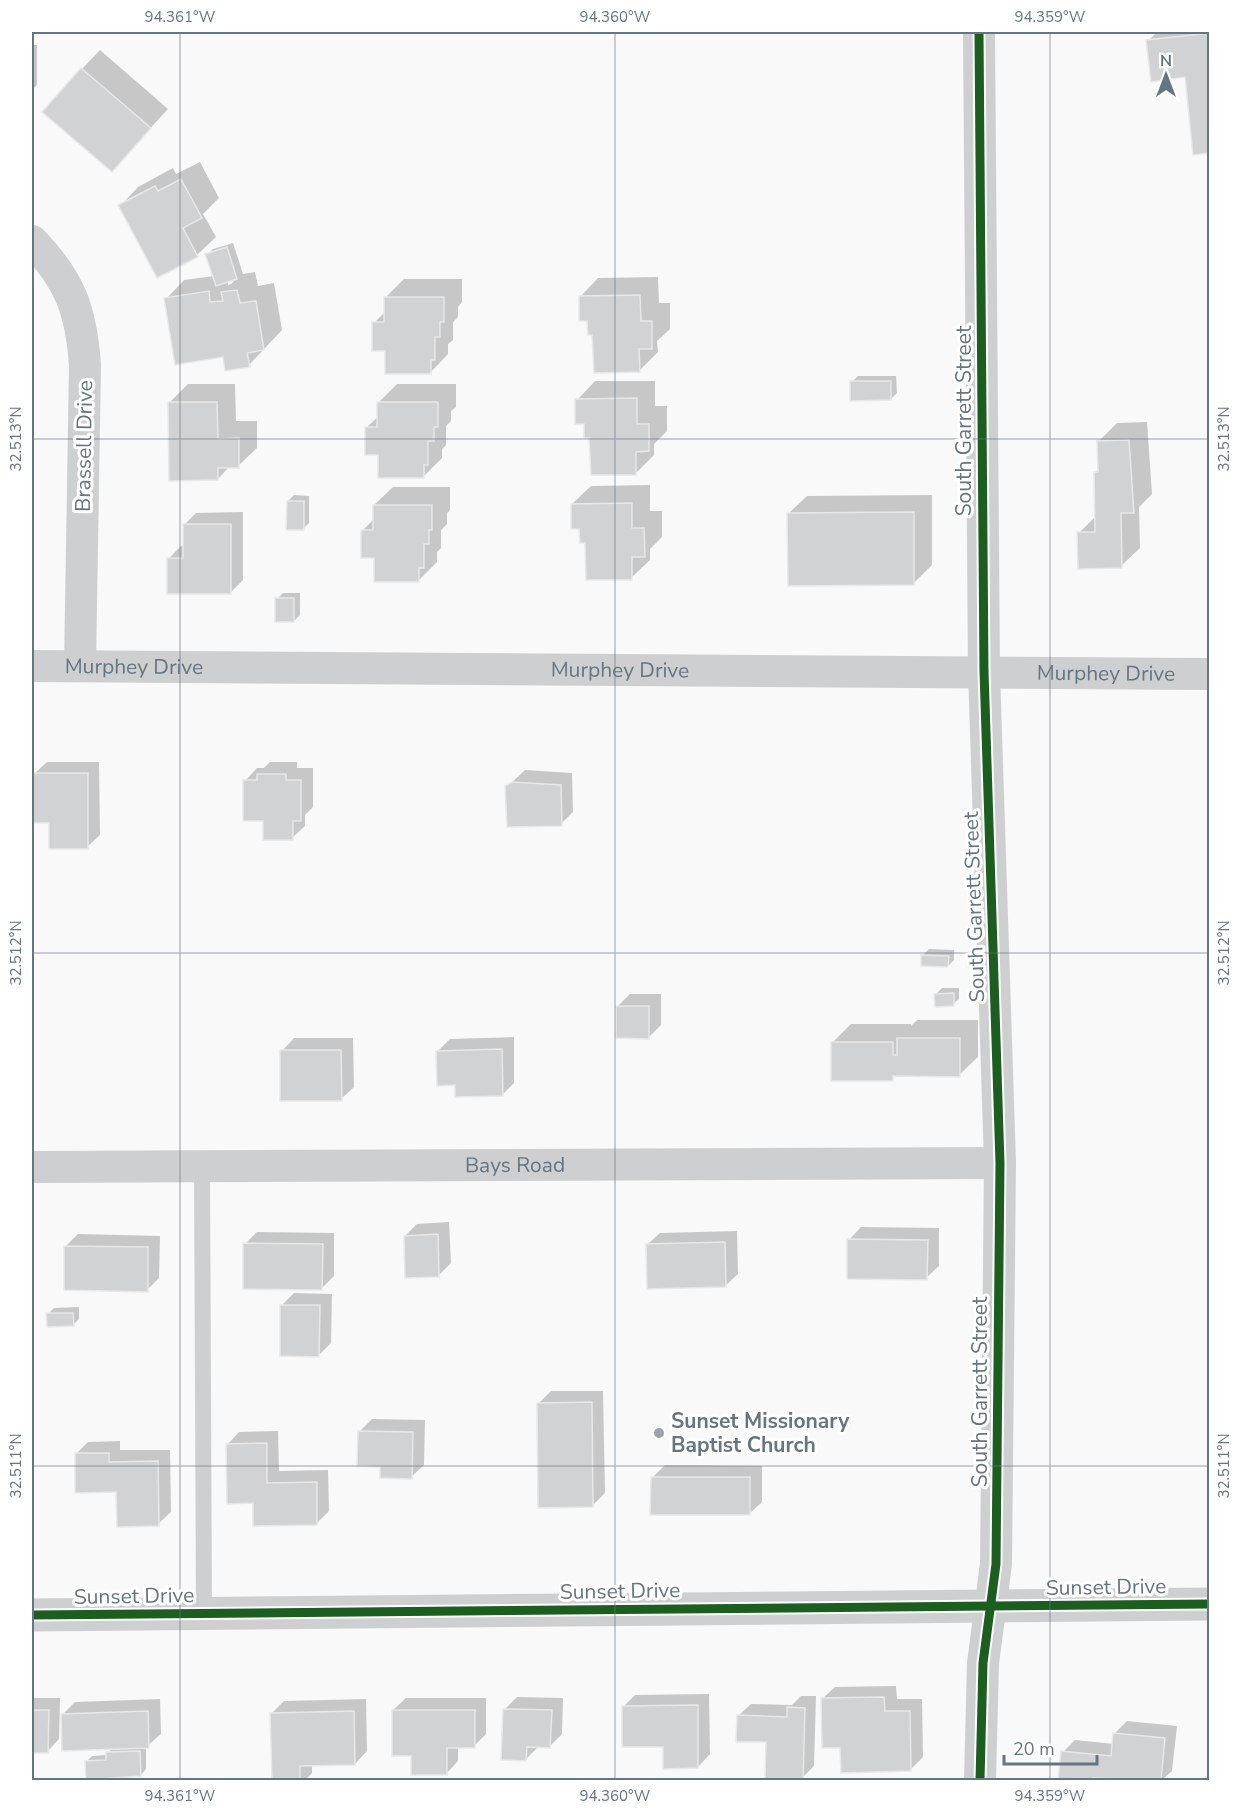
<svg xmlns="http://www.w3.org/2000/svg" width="1241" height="1812" viewBox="0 0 1241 1812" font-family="'Nunito Sans',sans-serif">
<rect width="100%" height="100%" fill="#f9f9f9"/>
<g fill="#0003" fill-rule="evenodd">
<polygon points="1157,32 1210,32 1210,152 1186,76 1148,41"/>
<polygon points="32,45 37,45 37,85 32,90"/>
<polygon points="100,50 168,109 112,170 82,69"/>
<polygon points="200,162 219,198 203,214 216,237 197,255 158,276 120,206 138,187 173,168 176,174"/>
<path d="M233,243L243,274L255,272L258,286L274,283L282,330L249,365L224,355L166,299L184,280L214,276L207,255L213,249ZM237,278L231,284L228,285V281Z"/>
<polygon points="658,277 659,303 670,303 670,329 657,341 658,352 639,371 594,334 580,297 598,278"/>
<polygon points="404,279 462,279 462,302 458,307 458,317 453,322 453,340 448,344 448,354 430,373 386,349 374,323 385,312 385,298"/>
<polygon points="858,376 896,376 897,393 891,399 852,382"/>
<polygon points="595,381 655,381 655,406 667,406 667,431 654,444 654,455 636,473 590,436 577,400"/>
<polygon points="188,384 235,384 236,421 257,421 257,448 238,466 230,466 218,479 169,403"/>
<polygon points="397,384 456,384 456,407 451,411 451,421 446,426 446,445 442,449 442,458 423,477 380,453 367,427 379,416 379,402"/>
<polygon points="1147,422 1152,494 1139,507 1140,548 1121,566 1079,533 1097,515 1096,472 1099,469 1099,441 1117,423"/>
<polygon points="650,485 650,511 662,511 662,537 650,549 650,560 631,578 586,541 572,504 591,486"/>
<polygon points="393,487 450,487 450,510 447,513 447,524 441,530 441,548 437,552 437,562 419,580 375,557 362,531 374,519 374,505"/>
<polygon points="294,495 309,496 309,523 303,529 288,501"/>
<polygon points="932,495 932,565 914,583 788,514 807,496"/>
<polygon points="243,512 243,580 231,592 168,559 181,546 184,546 184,525 196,513"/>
<polygon points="283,593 300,593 300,615 294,621 277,599"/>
<polygon points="47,762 99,762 100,835 87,847 50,822 34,774"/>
<polygon points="270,762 297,762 297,768 313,768 313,807 305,815 305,826 292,838 265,820 245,781 257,768 264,768"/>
<polygon points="525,770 572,773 573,812 561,824 507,787"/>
<polygon points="929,949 954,950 954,960 948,966 923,955"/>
<polygon points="942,988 959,988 959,999 953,1004 936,994"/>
<polygon points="630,994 661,994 661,1025 649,1037 617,1007"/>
<polygon points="917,1020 978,1020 978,1057 959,1075 897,1075 892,1079 832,1043 851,1024 911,1024 911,1026"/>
<polygon points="514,1037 514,1083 502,1095 457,1084 438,1051 450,1039"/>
<polygon points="294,1038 353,1038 354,1087 341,1099 282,1051"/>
<polygon points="449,1222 451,1263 438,1276 405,1236 417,1224"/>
<polygon points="861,1227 939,1228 939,1266 926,1278 849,1240"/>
<polygon points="737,1231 738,1274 725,1286 647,1245 660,1233"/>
<polygon points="257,1232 334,1233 334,1276 322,1288 245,1244"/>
<polygon points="78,1234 160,1236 159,1278 147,1290 66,1246"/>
<polygon points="294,1293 332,1294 331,1343 319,1355 282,1305"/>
<polygon points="79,1307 79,1319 73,1325 48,1314 54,1308"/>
<polygon points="551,1391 603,1391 605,1493 593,1505 538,1404"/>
<polygon points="372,1419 425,1420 424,1465 411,1477 360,1431"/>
<polygon points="278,1431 279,1471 328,1470 329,1511 317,1523 254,1502 227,1445 239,1432"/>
<polygon points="120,1441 120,1450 170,1450 171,1512 158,1524 76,1454 88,1442"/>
<polygon points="665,1465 762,1466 762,1502 749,1514 652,1478"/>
<polygon points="896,1686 897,1699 922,1699 923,1757 910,1770 842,1746 822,1699 835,1687"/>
<polygon points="709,1694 710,1754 698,1767 664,1745 623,1707 635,1695"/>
<polygon points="801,1696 816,1696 814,1766 802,1778 768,1741 738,1716 751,1704 792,1705"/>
<polygon points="517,1697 563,1698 562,1734 550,1746 538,1747 526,1759 505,1709"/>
<polygon points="32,1698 60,1698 59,1739 47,1752 32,1751"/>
<polygon points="406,1698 486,1698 486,1734 474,1746 458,1746 458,1761 446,1774 413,1754 393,1710"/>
<polygon points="160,1699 161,1734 146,1747 146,1769 141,1775 118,1776 118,1780 87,1780 87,1761 92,1756 107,1755 112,1748 63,1714 75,1702"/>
<polygon points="366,1699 367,1751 355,1764 312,1764 312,1773 305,1780 273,1780 272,1713 284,1701"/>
<polygon points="1127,1721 1177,1726 1172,1771 1162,1780 1104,1777 1103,1780 1060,1780 1063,1752 1075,1740 1114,1744 1115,1733"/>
</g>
<g fill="#d0d2d3" stroke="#e8e8e8" stroke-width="1.5">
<polygon points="1210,33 1210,153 1193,155 1185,77 1151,82 1146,40"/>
<polygon points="81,68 151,128 112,172 42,112"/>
<polygon points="181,179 202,218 183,228 198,257 157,278 118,205 155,186 158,191"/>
<polygon points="227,247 237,279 216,286 205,254"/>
<polygon points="237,290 240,303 256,301 264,350 247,353 250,367 225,371 223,357 175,365 164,298 209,291 210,302 223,301 221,292"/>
<polygon points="640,295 641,321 652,321 652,349 639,349 640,372 594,373 592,335 588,335 587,321 579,321 579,296"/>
<polygon points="384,297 444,297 444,322 440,322 440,337 435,337 435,360 431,360 431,374 385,374 385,351 372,351 372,322 384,322"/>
<polygon points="850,381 891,381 891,400 850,401"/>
<polygon points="637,398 637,424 649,424 649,451 636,452 636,475 591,475 589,438 584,438 584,424 575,424 575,399"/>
<polygon points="168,402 217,402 218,439 239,438 239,468 218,468 218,480 169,481"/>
<polygon points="377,402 438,402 438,427 434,427 434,441 428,441 428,465 424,465 424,478 378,478 378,455 365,455 365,427 377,427"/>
<polygon points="1129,440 1134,513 1121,513 1122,568 1078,569 1077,532 1095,532 1094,472 1098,472 1097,441"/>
<polygon points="287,501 304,501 304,530 286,530"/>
<polygon points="632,503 632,528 644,528 645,557 632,557 632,580 586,580 585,543 580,543 579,529 571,529 571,504"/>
<polygon points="373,505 432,505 432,530 429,530 429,544 424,544 424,568 419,568 419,582 374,582 374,558 361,558 361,530 373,530"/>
<polygon points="914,512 914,585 788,586 787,513"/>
<polygon points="183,524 231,524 231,594 167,594 167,558 183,558"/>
<rect x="275" y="598" width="19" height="24"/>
<polygon points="33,773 88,773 88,849 49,849 49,823 33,823"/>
<polygon points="257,774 286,774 286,780 301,780 301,821 293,821 293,840 263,840 263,821 243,821 243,780 257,780"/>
<polygon points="512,782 561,785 562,826 507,827 505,786"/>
<polygon points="921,955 949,956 948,967 921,966"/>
<polygon points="954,993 954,1006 935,1007 934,994"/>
<polygon points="616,1006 649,1006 649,1039 616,1038"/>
<polygon points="897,1038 960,1038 960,1077 893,1076 893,1081 831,1081 831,1042 893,1042 893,1055 897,1055"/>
<polygon points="502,1049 503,1096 455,1097 455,1085 437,1086 436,1051"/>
<polygon points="280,1050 341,1050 342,1101 280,1101"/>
<polygon points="438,1234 439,1277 405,1278 404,1236"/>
<polygon points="847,1239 928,1240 927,1280 847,1279"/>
<polygon points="725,1242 726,1287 647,1289 646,1244"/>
<polygon points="243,1243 323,1244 322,1290 243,1289"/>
<polygon points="64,1246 148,1247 148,1292 64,1290"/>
<polygon points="280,1305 320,1305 319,1357 280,1356"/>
<polygon points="46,1313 73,1313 74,1326 47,1327"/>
<polygon points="592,1402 593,1507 538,1508 537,1403"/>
<polygon points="358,1431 413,1432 412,1479 380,1478 380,1467 357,1466"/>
<polygon points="267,1443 267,1483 317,1482 317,1525 253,1526 253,1503 227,1504 226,1444"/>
<polygon points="75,1453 109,1453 109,1462 158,1461 159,1526 117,1527 116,1492 75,1493"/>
<polygon points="651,1477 750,1477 750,1515 650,1515"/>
<polygon points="884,1697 885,1711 910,1711 911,1771 841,1773 840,1748 822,1748 821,1698"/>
<polygon points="698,1705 698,1768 663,1769 663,1747 622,1747 622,1706"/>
<polygon points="787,1707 805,1708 803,1780 765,1779 766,1742 736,1742 737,1715 787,1717"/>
<polygon points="503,1709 552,1710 550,1748 527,1747 526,1761 501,1760"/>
<polygon points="32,1710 49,1710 48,1753 32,1753"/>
<polygon points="392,1710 475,1710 475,1748 447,1748 447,1775 411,1775 411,1756 392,1756"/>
<polygon points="148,1711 149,1748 62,1751 61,1714"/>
<polygon points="354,1711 355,1765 300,1766 300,1780 272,1780 270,1713"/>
<polygon points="1113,1733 1165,1738 1161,1780 1093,1778 1093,1780 1058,1780 1061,1751 1111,1756"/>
<polygon points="140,1751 141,1776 86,1780 85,1761 106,1760 106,1752"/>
</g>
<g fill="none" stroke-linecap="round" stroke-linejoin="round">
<polyline stroke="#cecfd0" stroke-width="16" points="202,1166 204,1614"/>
<g stroke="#cecfd0" stroke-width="32">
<polyline points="979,32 984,671 1000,1163 996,1564 983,1663 980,1780"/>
<path d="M32,241C70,280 81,310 85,365L80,666"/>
<path id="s1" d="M32,666L1210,674"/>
<path id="s2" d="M32,1167L1000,1163"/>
</g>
<polyline stroke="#cecfd0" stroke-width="33" points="32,1615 1210,1604"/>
<g stroke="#fff" stroke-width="13">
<g id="cycleway">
<polyline points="979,32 984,671 1000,1163 996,1564 983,1663 980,1780"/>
<polyline points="32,1615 1210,1604"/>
</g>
</g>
<use href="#cycleway" stroke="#1b5e20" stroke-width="9"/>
</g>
<path fill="none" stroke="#657683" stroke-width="1.5" stroke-opacity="0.45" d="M180,32V1780M615,32V1780M1050,32V1780M32,439H1210M32,953H1210M32,1466H1210"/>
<circle fill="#99a4ac" stroke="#fff" stroke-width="2" cx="659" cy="1433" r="6"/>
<g text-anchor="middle" stroke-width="6" stroke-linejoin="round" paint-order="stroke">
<g font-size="21" fill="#657683" stroke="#fff">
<text transform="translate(964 421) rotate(-90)" y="7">South Garrett Street</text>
<text transform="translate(84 446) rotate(-89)" y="7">Brassell Drive</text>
<text dy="7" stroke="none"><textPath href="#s1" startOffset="102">Murphey Drive</textPath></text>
<text dy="7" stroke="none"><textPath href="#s1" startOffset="588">Murphey Drive</textPath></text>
<text dy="7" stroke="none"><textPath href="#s1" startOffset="1074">Murphey Drive</textPath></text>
<text transform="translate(974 907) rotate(-92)" y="7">South Garrett Street</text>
<text dy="7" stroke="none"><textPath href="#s2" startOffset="483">Bays Road</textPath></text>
<text transform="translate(980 1392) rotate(-90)" y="7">South Garrett Street</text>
<text transform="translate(1106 1587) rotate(-1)" y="7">Sunset Drive</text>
<text transform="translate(620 1591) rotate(-1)" y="7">Sunset Drive</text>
<text transform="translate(134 1596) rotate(-1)" y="7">Sunset Drive</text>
</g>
<g font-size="21" font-weight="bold" fill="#657683" stroke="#fff" text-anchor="start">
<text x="671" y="1428">Sunset Missionary<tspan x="671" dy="24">Baptist Church</tspan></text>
</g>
</g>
<rect width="1241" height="1812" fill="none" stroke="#ffffff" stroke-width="66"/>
<g transform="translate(1166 75)" stroke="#ffffff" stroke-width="4.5" paint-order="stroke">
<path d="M0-4.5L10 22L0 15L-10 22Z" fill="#657683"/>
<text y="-9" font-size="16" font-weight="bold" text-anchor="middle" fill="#657683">N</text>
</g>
<path d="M1004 1755v9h93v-9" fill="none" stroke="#657683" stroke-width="3"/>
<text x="1013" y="1755" font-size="18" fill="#657683" stroke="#ffffff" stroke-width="4.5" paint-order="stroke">20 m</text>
<rect x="33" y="33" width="1175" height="1746" fill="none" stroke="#657683" stroke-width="2"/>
<g font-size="15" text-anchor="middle" fill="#657683">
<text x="180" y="22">94.361°W</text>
<text x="615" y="22">94.360°W</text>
<text x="1050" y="22">94.359°W</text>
<text transform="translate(16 439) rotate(-90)" y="5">32.513°N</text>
<text transform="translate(1224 439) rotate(-90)" y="5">32.513°N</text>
<text transform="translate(16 953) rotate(-90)" y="5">32.512°N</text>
<text transform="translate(1224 953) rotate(-90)" y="5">32.512°N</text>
<text transform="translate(16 1466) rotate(-90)" y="5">32.511°N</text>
<text transform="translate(1224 1466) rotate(-90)" y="5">32.511°N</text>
<text x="180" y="1801">94.361°W</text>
<text x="615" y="1801">94.360°W</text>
<text x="1050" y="1801">94.359°W</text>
</g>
</svg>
